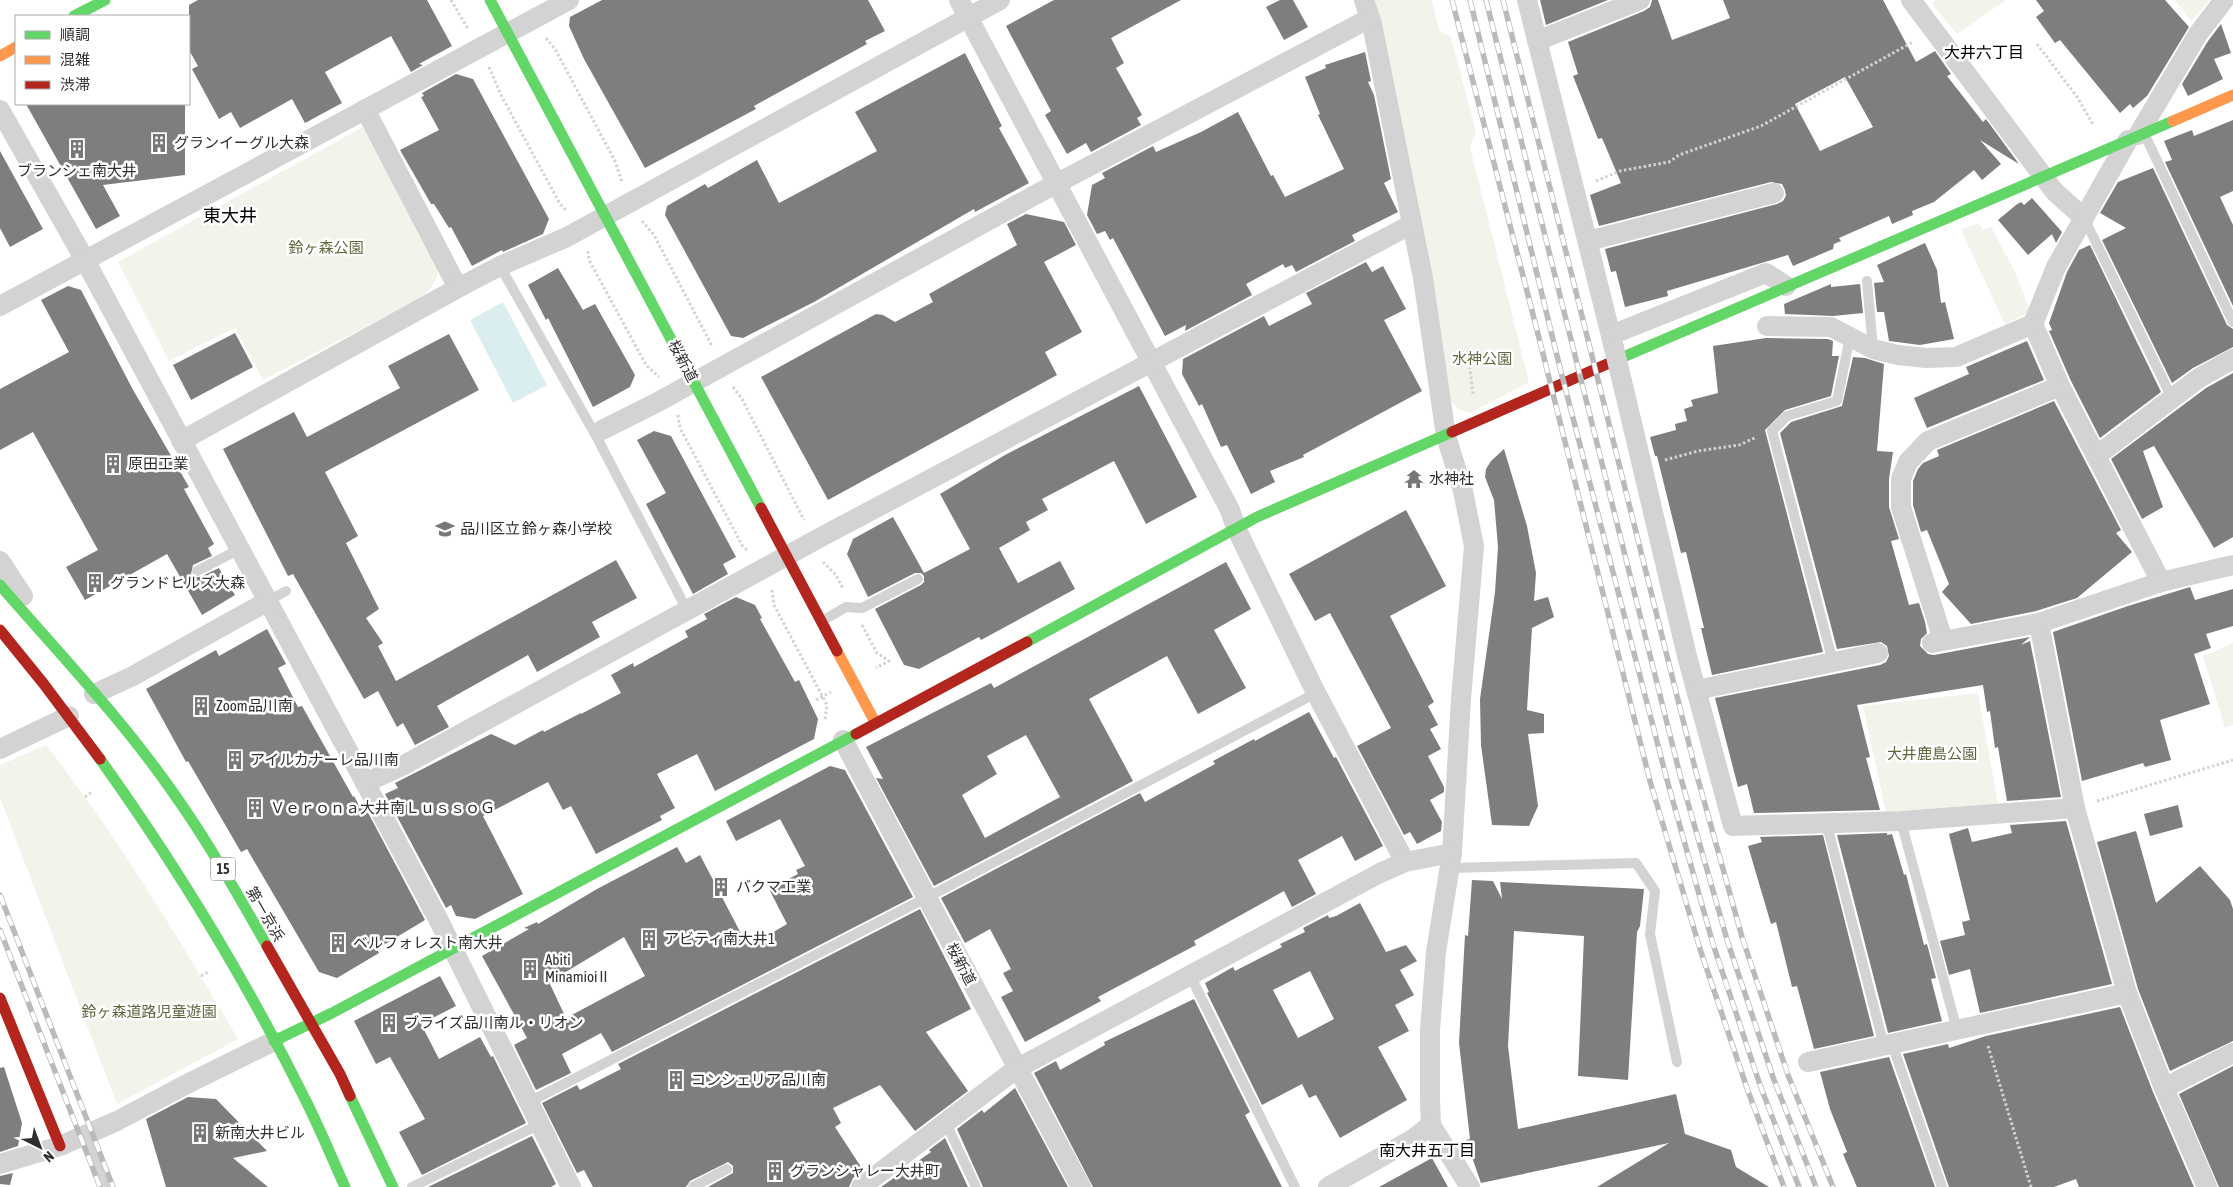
<svg xmlns="http://www.w3.org/2000/svg" width="2233" height="1187" viewBox="0 0 2233 1187" font-family="'Asap Condensed','Noto Sans JP',sans-serif">
<rect width="100%" height="100%" fill="#fff"/>
<g fill="#f2f4ec">
<polygon points="1374,0 1432,0 1439,30 1451,37 1476,132 1470,147 1529,382 1470,413 1459,409 1448,399"/>
<polygon points="1936,0 2006,0 1957,34 1932,4"/>
<polygon points="2175,0 2210,0 2191,21"/>
<path d="M363,127L439,269C436,283 430,290 419,299L263,380L235,328L169,361L118,262Z"/>
<polygon points="1979,223 1983,230 1991,227 2014,270 2031,312 2005,324 1961,230"/>
<polygon points="2233,643 2233,725 2225,728 2203,656"/>
<polygon points="1978,693 1998,804 1886,812 1863,706"/>
<path d="M46,745C118,837 178,938 238,1039L117,1104L0,798V765Z"/>
</g>
<polygon fill="#daeef0" points="503,302 547,385 513,403 470,320"/>
<g fill="#7e7e7e" fill-rule="evenodd">
<polygon points="198,0 427,0 452,46 419,64 423,65 411,72 391,36 325,72 342,103 305,123 292,99 240,128 231,112 219,119 192,69 198,66 189,50 189,5"/>
<polygon points="602,0 868,0 885,31 865,41 867,44 754,106 756,109 645,168 584,59 569,26 570,17"/>
<polygon points="1054,0 1181,0 1111,38 1124,63 1116,68 1142,115 1137,118 1141,125 1091,152 1086,143 1067,154 1045,115 1051,111 1006,26"/>
<polygon points="1280,0 1293,0 1308,27 1284,40 1266,7"/>
<polygon points="1540,0 1608,0 1546,25"/>
<path d="M1652,0H1658L1672,40L1730,18L1723,0H1883L1916,62L1935,51L1951,74L1947,76L1983,122L1986,119L2019,164L1980,140L2001,164L1982,180L1974,170L1934,202L1912,211L1913,215L1892,224L1889,216L1839,238L1841,241L1834,244L1833,249L1793,266L1788,255L1667,291L1668,296L1625,307L1616,271L1611,272L1605,249L1777,204L1783,201L1786,196L1785,190L1782,184L1771,182L1599,226L1590,195L1621,183L1602,138L1598,139L1573,76L1578,74L1568,42L1644,11L1650,7ZM1845,77L1873,127L1820,151L1795,104Z"/>
<polygon points="2036,0 2165,0 2189,27 2147,96 2133,108 2130,104 2120,113 2060,40 2055,43 2036,17 2044,11"/>
<polygon points="2221,24 2231,53 2214,59 2223,79 2188,96 2182,84 2208,41"/>
<polygon points="1365,52 1371,81 1368,82 1374,95 1391,179 1384,183 1398,212 1352,235 1355,241 1296,272 1292,265 1285,268 1283,264 1246,284 1252,295 1185,331 1186,325 1165,336 1113,238 1110,240 1105,231 1097,234 1087,215 1092,185 1105,178 1102,173 1153,146 1156,152 1201,132 1238,112 1271,176 1273,175 1285,197 1344,169 1318,115 1320,114 1305,77 1326,68 1325,65"/>
<polygon points="965,53 1002,126 999,128 1029,183 975,212 974,209 814,302 743,338 731,336 665,215 667,206 705,184 708,188 757,160 779,203 877,151 855,112"/>
<polygon points="456,74 473,79 549,219 543,234 503,252 502,250 472,266 451,227 449,228 434,204 431,204 400,150 439,130 421,97 424,96 422,93"/>
<polygon points="26,104 185,104 185,175 103,185 120,216 96,229"/>
<polygon points="2233,120 2233,191 2220,197 2233,225 2233,306 2165,162 2172,160 2164,141 2192,130 2194,136"/>
<polygon points="0,151 43,229 10,247 0,228"/>
<polygon points="2153,168 2227,325 2233,329 2233,347 2193,368 2172,383 2102,240 2126,228 2100,213 2118,182"/>
<polygon points="2032,198 2062,232 2056,243 2052,234 2028,255 1998,220 2016,205 2021,202 2024,205"/>
<polygon points="1026,214 1064,222 1076,245 1044,262 1082,332 1045,352 1057,375 828,500 761,377 876,314 883,315 895,322 933,302 929,294 1017,245 1007,224"/>
<polygon points="1925,243 1937,270 1941,303 1945,302 1954,339 1920,345 1889,341 1884,312 1877,312 1874,283 1884,282 1877,265"/>
<polygon points="2090,245 2161,392 2100,438 2071,381 2049,331 2052,330 2049,323 2067,272 2079,250"/>
<polygon points="1366,262 1372,272 1383,266 1406,309 1384,320 1422,391 1303,455 1304,457 1270,471 1275,482 1251,494 1227,445 1221,447 1202,404 1199,406 1182,374 1183,359 1264,316 1269,326 1312,304 1306,293"/>
<polygon points="558,268 583,310 595,304 635,375 630,387 593,407 548,318 546,320 528,285"/>
<polygon points="1831,284 1831,287 1860,284 1863,313 1833,316 1785,314 1784,304"/>
<polygon points="68,286 81,290 132,388 189,487 184,489 214,544 208,548 212,556 193,565 191,574 194,577 200,577 219,568 235,595 202,615 167,554 85,600 66,567 98,550 33,432 0,450 0,389 69,352 41,300"/>
<polygon points="235,333 253,367 191,400 173,365"/>
<polygon points="449,334 479,390 325,472 358,536 346,543 379,609 366,618 383,643 378,646 396,681 616,560 637,598 592,622 600,637 537,672 528,655 437,706 449,727 415,745 403,723 397,727 378,691 364,699 293,574 288,576 223,449 294,412 307,437 400,388 388,366"/>
<polygon points="1766,338 1828,339 1833,341 1832,356 1839,356 1831,396 1785,410 1765,430 1823,652 1712,675 1701,628 1704,628 1686,552 1681,553 1657,456 1655,456 1650,437 1676,430 1675,424 1687,421 1684,409 1693,406 1691,400 1718,393 1713,346"/>
<polygon points="2027,341 2044,380 1927,428 1914,398 1969,374 1966,367"/>
<polygon points="1853,357 1865,358 1884,364 1877,451 1893,452 1889,479 1889,507 1899,539 1891,541 1909,605 1919,603 1925,622 1927,633 1921,639 1920,646 1928,654 1934,655 2030,637 2021,645 2030,641 2061,797 2007,801 1998,747 1995,748 1990,711 1987,712 1983,685 1857,705 1870,757 1866,758 1880,810 1754,813 1747,784 1738,787 1715,698 1880,665 1886,662 1889,656 1887,646 1881,642 1837,649 1780,433 1791,422 1842,406"/>
<polygon points="2233,373 2233,537 2214,548 2154,446 2143,451 2163,507 2142,519 2111,459 2206,388"/>
<polygon points="1139,386 1197,497 1146,524 1114,461 1042,499 1048,510 1026,522 1030,530 999,548 1018,583 1060,561 1075,589 981,640 979,637 919,669 904,665 875,609 921,585 924,582 924,576 921,573 915,573 868,597 847,554 853,539 893,517 924,573 970,549 940,494 1005,455"/>
<polygon points="2054,401 2121,530 2116,533 2132,552 2077,598 2036,611 1971,624 1942,592 1949,584 1927,530 1921,532 1913,505 1913,481 1918,469 1923,463 1939,456 1937,450"/>
<polygon points="654,431 671,436 736,557 723,564 728,574 693,594 646,504 666,493 637,440"/>
<polygon points="1504,449 1527,526 1536,573 1534,601 1548,597 1554,617 1532,628 1527,710 1544,714 1544,733 1528,734 1538,806 1529,826 1492,825 1481,745 1480,699 1495,592 1498,547 1494,500 1485,477 1486,469 1491,461"/>
<polygon points="1406,510 1446,586 1390,616 1434,702 1428,706 1438,725 1430,729 1441,749 1428,756 1444,787 1444,792 1430,800 1442,822 1441,831 1417,844 1410,832 1404,835 1357,746 1391,728 1330,613 1315,621 1289,574"/>
<path d="M1226,562L1251,609L1214,630L1246,688L1198,714L1167,656L1089,699L1133,781L934,886L876,778L883,779L866,747L991,683L994,688ZM1026,735L1060,797L985,838L962,795L997,774L987,756Z"/>
<polygon points="2190,587 2195,600 2233,589 2233,626 2206,634 2211,648 2194,654 2210,704 2160,720 2171,760 2145,767 2143,763 2082,781 2053,632 2128,606"/>
<polygon points="736,597 755,605 762,618 760,619 795,682 799,680 818,719 814,739 715,791 697,754 657,774 675,808 660,816 662,820 596,854 571,806 563,810 548,782 483,816 523,894 475,919 456,916 451,905 446,908 385,794 398,788 395,783 491,734 515,745 543,730 544,732 581,713 581,714 621,693 611,675 633,663 634,667 688,637 685,631 707,619 704,614"/>
<polygon points="267,629 286,664 278,668 298,707 302,706 353,797 354,796 360,807 364,805 425,920 377,949 379,953 337,978 319,972 247,849 241,852 188,761 186,762 146,689 216,650 219,656"/>
<polygon points="1309,712 1334,758 1336,757 1383,846 1355,861 1342,836 1298,860 1316,894 1292,907 1284,891 1194,941 1196,945 1098,997 1101,1001 1025,1042 1001,997 1013,991 1003,973 1011,969 990,929 965,943 941,898 1140,793 1145,802 1215,764 1213,761 1254,739 1255,741"/>
<path d="M830,766L845,770L913,897L612,1052L601,1033L562,1054L571,1073L536,1090L514,1045L527,1038L482,956L529,929L524,928L537,922L538,924L597,889L677,847L686,863L700,855L748,947L787,924L769,889L798,874L796,870L805,866L780,819L736,841L726,821ZM624,937L645,976L566,1018L549,982Z"/>
<polygon points="2178,805 2183,827 2150,836 2144,814"/>
<polygon points="2066,821 2112,984 1980,1013 1970,969 1949,975 1940,941 1965,935 1962,922 1970,920 1949,834 1968,828 1972,842 2012,833 2010,825"/>
<polygon points="2136,831 2156,903 2200,866 2230,900 2233,909 2233,1041 2170,1071 2138,989 2097,842"/>
<polygon points="1887,833 1887,835 1892,834 1904,875 1906,874 1924,945 1927,944 1936,978 1931,979 1942,1021 1888,1033 1837,835"/>
<polygon points="1823,835 1874,1036 1814,1049 1797,986 1792,987 1776,922 1771,924 1748,846 1762,842 1760,837"/>
<polygon points="1472,880 1493,881 1502,899 1500,882 1644,889 1640,926 1637,932 1628,1080 1578,1076 1584,936 1514,931 1508,1046 1518,1129 1676,1094 1685,1134 1731,1150 1736,1167 1769,1187 1597,1187 1669,1143 1481,1183 1466,1140 1470,1139 1459,1043 1465,935 1468,936"/>
<path d="M1360,903L1386,952L1406,945L1417,961L1400,970L1414,995L1395,1005L1409,1031L1378,1047L1407,1100L1340,1138L1316,1095L1309,1098L1302,1084L1262,1105L1207,993L1209,992L1205,983L1233,967L1235,971L1282,947L1280,944L1305,932L1303,928L1328,915L1329,918L1336,916ZM1310,971L1334,1019L1298,1038L1273,990Z"/>
<polygon points="920,909 971,1009 926,1032 968,1091 915,1131 880,1085 833,1108 841,1123 835,1127 863,1170 853,1178 849,1187 708,1187 733,1173 733,1166 728,1162 690,1181 686,1187 593,1187 584,1170 577,1173 542,1103 577,1085 580,1090 621,1069 618,1064"/>
<polygon points="440,976 456,1006 421,1024 439,1059 480,1037 491,1057 493,1056 526,1123 422,1175 399,1132 425,1119 390,1057 376,1064 354,1021"/>
<polygon points="1194,999 1250,1112 1245,1115 1282,1187 1093,1187 1034,1073 1056,1061 1060,1070 1105,1045 1104,1042"/>
<polygon points="2120,1007 2153,1092 2194,1187 2079,1187 2076,1179 2054,1187 1949,1187 1903,1054 1948,1044 1949,1048 1986,1036"/>
<polygon points="1889,1057 1935,1187 1857,1187 1843,1154 1847,1152 1830,1109 1820,1072"/>
<polygon points="2233,1066 2233,1187 2219,1187 2179,1094"/>
<polygon points="4,1067 22,1123 18,1146 0,1152 0,1068"/>
<polygon points="1015,1088 1068,1187 983,1187 957,1129 982,1110 984,1113"/>
<polygon points="188,1097 216,1099 267,1151 233,1158 268,1187 166,1187 146,1119"/>
<polygon points="532,1136 556,1184 551,1187 428,1187"/>
<polygon points="945,1138 968,1187 881,1187 931,1152 929,1150"/>
<polygon points="1432,1158 1448,1187 1379,1187"/>
<polygon points="13,1173 10,1185 0,1184 0,1176"/>
</g>
<g fill="none" stroke-linecap="round" stroke-linejoin="round">
<g stroke="#d3d3d3" stroke-width="3" stroke-dasharray="2.5 2.5" stroke-linecap="butt">
<polyline points="451,0 468,29"/>
<polyline points="546,38 555,49 615,161 622,182"/>
<polyline points="2037,44 2077,97 2094,126"/>
<polyline points="489,67 501,95 560,204 567,211"/>
<polyline points="1596,181 1620,171 1669,162 1679,155 1761,126 1913,42"/>
<polyline points="642,221 654,235 712,346"/>
<polyline points="588,251 589,260 646,365 659,377"/>
<polyline points="733,387 742,399 804,520"/>
<polyline points="1473,394 1468,353 1479,351"/>
<polyline points="678,415 680,428 742,545 748,551"/>
<polyline points="1665,460 1698,451 1739,445 1755,438"/>
<polyline points="823,562 836,575 843,589"/>
<polyline points="772,590 774,605 827,705 825,720"/>
<polyline points="862,625 877,653 889,661 876,668"/>
<polyline points="816,700 831,692"/>
<polyline points="85,797 92,792"/>
<polyline points="2097,801 2233,760"/>
<polyline points="201,976 208,972"/>
<polyline points="1988,1046 2031,1187"/>
</g>
<g stroke="#d3d3d3" stroke-width="10">
<polyline points="2144,133 2233,322"/>
<polyline points="2084,218 2172,398"/>
<polyline points="500,266 595,434 687,610"/>
<polyline points="1867,281 1873,349"/>
<polyline points="197,571 240,549"/>
<polyline points="268,601 286,591"/>
<polyline points="822,621 846,607 862,608 918,579"/>
<polyline points="1833,662 1772,431 1787,416 1837,401 1850,337"/>
<polyline points="1901,821 1957,1030"/>
<polyline points="1827,825 1884,1046"/>
<polyline points="1450,868 1636,863 1655,891 1650,934 1677,1062"/>
<polyline points="1190,975 1295,1187"/>
<polyline points="1892,1044 1942,1187"/>
<polyline points="529,1102 926,898 1316,693"/>
<polyline points="946,1123 976,1187"/>
<polyline points="87,1134 108,1187"/>
<polyline points="412,1187 540,1124"/>
<polyline points="693,1187 727,1169"/>
</g>
<g stroke="#d3d3d3" stroke-width="20">
<polyline points="959,0 1230,510 1236,528 1316,693 1405,862"/>
<polyline points="1364,0 1372,24 1423,278 1446,436 1463,491 1474,546 1461,699 1452,853 1436,952 1430,1030 1430,1102 1431,1125 1470,1187"/>
<polyline points="1527,0 1614,348"/>
<polyline points="1911,0 2055,192 2084,218"/>
<polyline points="1537,41 1640,0"/>
<polyline points="365,109 458,288"/>
<polyline points="0,110 85,260 437,917 571,1187"/>
<polyline points="2138,135 2198,34 2224,0"/>
<polyline points="2128,140 2056,267 2033,324 2060,386 2161,582 2233,565"/>
<polyline points="1588,241 1774,193"/>
<polyline points="0,306 569,0"/>
<polyline points="1767,326 1831,327 1873,349 1898,355 1926,358 1956,357 2033,324"/>
<polyline points="1611,335 1766,273 1786,286"/>
<polyline points="1622,381 1687,656 1733,826 1901,821 2075,808"/>
<polyline points="602,430 656,403 1033,196 1370,18"/>
<polyline points="181,441 458,288 500,266 567,237 1000,0"/>
<polyline points="2096,456 2199,378 2233,359"/>
<polyline points="0,561 23,596"/>
<polyline points="2039,623 2075,808 2127,993 2164,1088 2207,1187"/>
<polyline points="1943,640 1901,507 1901,479 1908,462 1928,441 2060,386"/>
<polyline points="1932,643 2039,623 2161,582"/>
<polyline points="1696,690 1878,653"/>
<polyline points="94,694 131,677 268,601"/>
<polyline points="843,740 1081,1187"/>
<polyline points="0,749 69,716"/>
<polyline points="365,783 402,766 823,536 1412,224"/>
<polyline points="1808,1062 2127,993"/>
<polyline points="2164,1088 2233,1053"/>
<polyline points="0,1164 60,1146 117,1121 185,1085 274,1041"/>
<polyline points="861,1187 1016,1069 1380,873 1405,862 1452,853"/>
<polyline points="1328,1187 1413,1139 1431,1125"/>
</g>
<g stroke="#63d668" stroke-width="11">
<polyline points="490,0 761,508"/>
<polyline points="74,16 105,0"/>
<polyline points="1607,364 2173,121"/>
<path d="M0,585C58,652 121,718 172,791C207,840 237,893 267,946"/>
<polyline points="1027,642 1257,517 1452,432"/>
<path d="M100,759C178,868 247,982 306,1101C320,1129 332,1158 345,1187"/>
<polyline points="274,1041 332,1013 856,734"/>
<polyline points="350,1096 393,1187"/>
</g>
<g stroke="#ff974d" stroke-width="11">
<polyline points="0,56 16,47"/>
<polyline points="2173,121 2233,95"/>
<polyline points="837,651 875,722"/>
</g>
<g stroke="#b3261e" stroke-width="11">
<polyline points="1452,432 1607,364"/>
<polyline points="761,508 837,651"/>
<polyline points="0,630 43,683 100,759"/>
<polyline points="856,734 1027,642"/>
<polyline points="267,946 340,1074 350,1096"/>
<polyline points="0,998 60,1146"/>
</g>
<g stroke="#bababa" stroke-width="5.5">
<g id="rail">
<polyline points="1452,0 1538,334 1650,781 1700,949 1748,1091 1784,1187"/>
<polyline points="1470,0 1560,368 1667,780 1713,944 1760,1085 1799,1187"/>
<polyline points="1486,0 1680,775 1728,943 1774,1080 1816,1187"/>
<polyline points="1503,0 1696,772 1742,937 1788,1075 1833,1187"/>
<polyline points="0,895 113,1187"/>
<polyline points="0,930 100,1187"/>
</g>
</g>
<use href="#rail" stroke="#fff" stroke-width="4" stroke-dasharray="11" stroke-linecap="butt"/>
<polyline stroke="#d3d3d3" stroke-width="20" points="1614,348 1622,381"/>
</g>
<defs>
<g id="building-bare" transform="scale(1.5)"><path d="M-4-6H4V6H1V3H-1V6H-4ZM-2.5-4.3h1.7v1.8h-1.7ZM.8-4.3h1.7v1.8H.8ZM-2.5-1h1.7V.8h-1.7ZM.8-1h1.7V.8H.8Z" fill="#777" stroke="#fff" stroke-width="2.5" paint-order="stroke"/></g>
<g id="temple-bare" transform="scale(1.5)"><path d="M0-6L5-2H3V0L6.5 2.5H4V6H1.5V3h-3V6H-4V2.5H-6.5L-3 0V-2H-5Z" fill="#777" stroke="#fff" stroke-width="2.5" paint-order="stroke"/></g>
<g id="school-bare" transform="scale(1.5)"><path d="M0-5L7-2L0 1L-7-2ZM-4 1L0 2.5L4 1V4Q0 6-4 4Z" fill="#777" stroke="#fff" stroke-width="2.5" paint-order="stroke"/></g>
</defs>
<g fill-rule="evenodd">
<use href="#building-bare" x="159" y="143"/>
<use href="#building-bare" x="77" y="149"/>
<use href="#building-bare" x="113" y="464"/>
<use href="#temple-bare" x="1414" y="479"/>
<use href="#school-bare" x="445" y="529"/>
<use href="#building-bare" x="95" y="583"/>
<use href="#building-bare" x="201" y="706"/>
<use href="#building-bare" x="235" y="760"/>
<use href="#building-bare" x="255" y="808"/>
<use href="#building-bare" x="721" y="887"/>
<use href="#building-bare" x="649" y="939"/>
<use href="#building-bare" x="338" y="943"/>
<use href="#building-bare" x="530" y="969"/>
<use href="#building-bare" x="389" y="1023"/>
<use href="#building-bare" x="676" y="1080"/>
<use href="#building-bare" x="200" y="1133"/>
<use href="#building-bare" x="775" y="1171"/>
</g>
<g text-anchor="middle" stroke-width="5" stroke-linejoin="round" paint-order="stroke">
<rect fill="#fff" stroke="#6d6d6d" stroke-width="1" x="210.5" y="857.5" width="25" height="23" rx="4"/>
<g font-size="14" font-weight="bold" fill="#2e2e2e">
<text x="223" y="874">15</text>
</g>
<g font-size="15" fill="#2e2e2e" stroke="#fff" text-anchor="start">
<text x="174" y="148">グランイーグル大森</text>
<text x="77" y="176" text-anchor="middle">ブランシェ南大井</text>
<text x="128" y="469">原田工業</text>
<text x="1429" y="484">水神社</text>
<text x="460" y="534">品川区立 鈴ヶ森小学校</text>
<text x="110" y="588">グランドヒルズ大森</text>
<text x="216" y="711">Zoom品川南</text>
<text x="250" y="765">アイルカナーレ品川南</text>
<text x="270" y="813">Ｖｅｒｏｎａ大井南ＬｕｓｓｏＧ</text>
<text x="736" y="892">バクマ工業</text>
<text x="664" y="944">アビティ南大井1</text>
<text x="353" y="948">ベルフォレスト南大井</text>
<text x="545" y="965">Abiti<tspan x="545" dy="17">Minamioi II</tspan></text>
<text x="404" y="1028">ブライズ品川南ル・リオン</text>
<text x="691" y="1085">コンシェリア品川南</text>
<text x="215" y="1138">新南大井ビル</text>
<text x="790" y="1176">グランシャレー大井町</text>
</g>
<g font-size="15" fill="#5e673e" stroke="#fff">
<text x="326" y="253">鈴ヶ森公園</text>
<text x="1482" y="364">水神公園</text>
<text x="1932" y="759">大井鹿島公園</text>
<text x="149" y="1017">鈴ヶ森道路児童遊園</text>
</g>
<g font-size="15" fill="#2e2e2e" stroke="#fff">
<text transform="translate(683 361) rotate(62)" y="5">桜新道</text>
<text transform="translate(265 914) rotate(60)" y="5">第一京浜</text>
<text transform="translate(961 964) rotate(62)" y="5">桜新道</text>
</g>
<g font-size="16" fill="#000" stroke="#fff">
<text x="1984" y="58">大井六丁目</text>
<text x="1427" y="1156">南大井五丁目</text>
</g>
<g font-size="18" fill="#000" stroke="#fff">
<text x="230" y="222">東大井</text>
</g>
</g>
<rect x="15" y="15" width="175" height="90" fill="#ffffff" stroke="#ababab"/>
<rect x="25" y="31" width="25" height="8" fill="#63d668" stroke="#ababab"/>
<text x="60" y="40" font-size="15" fill="#2e2e2e">順調</text>
<rect x="25" y="56" width="25" height="8" fill="#ff974d" stroke="#ababab"/>
<text x="60" y="65" font-size="15" fill="#2e2e2e">混雑</text>
<rect x="25" y="81" width="25" height="8" fill="#b3261e" stroke="#ababab"/>
<text x="60" y="90" font-size="15" fill="#2e2e2e">渋滞</text>
<g transform="translate(40 1147) rotate(138)" stroke="#ffffff" stroke-width="4" paint-order="stroke">
<path d="M0-4L9 19L0 12L-9 19Z" fill="#2e2e2e"/>
<text y="-8" font-size="14" font-weight="bold" text-anchor="middle" fill="#2e2e2e">N</text>
</g>
</svg>
